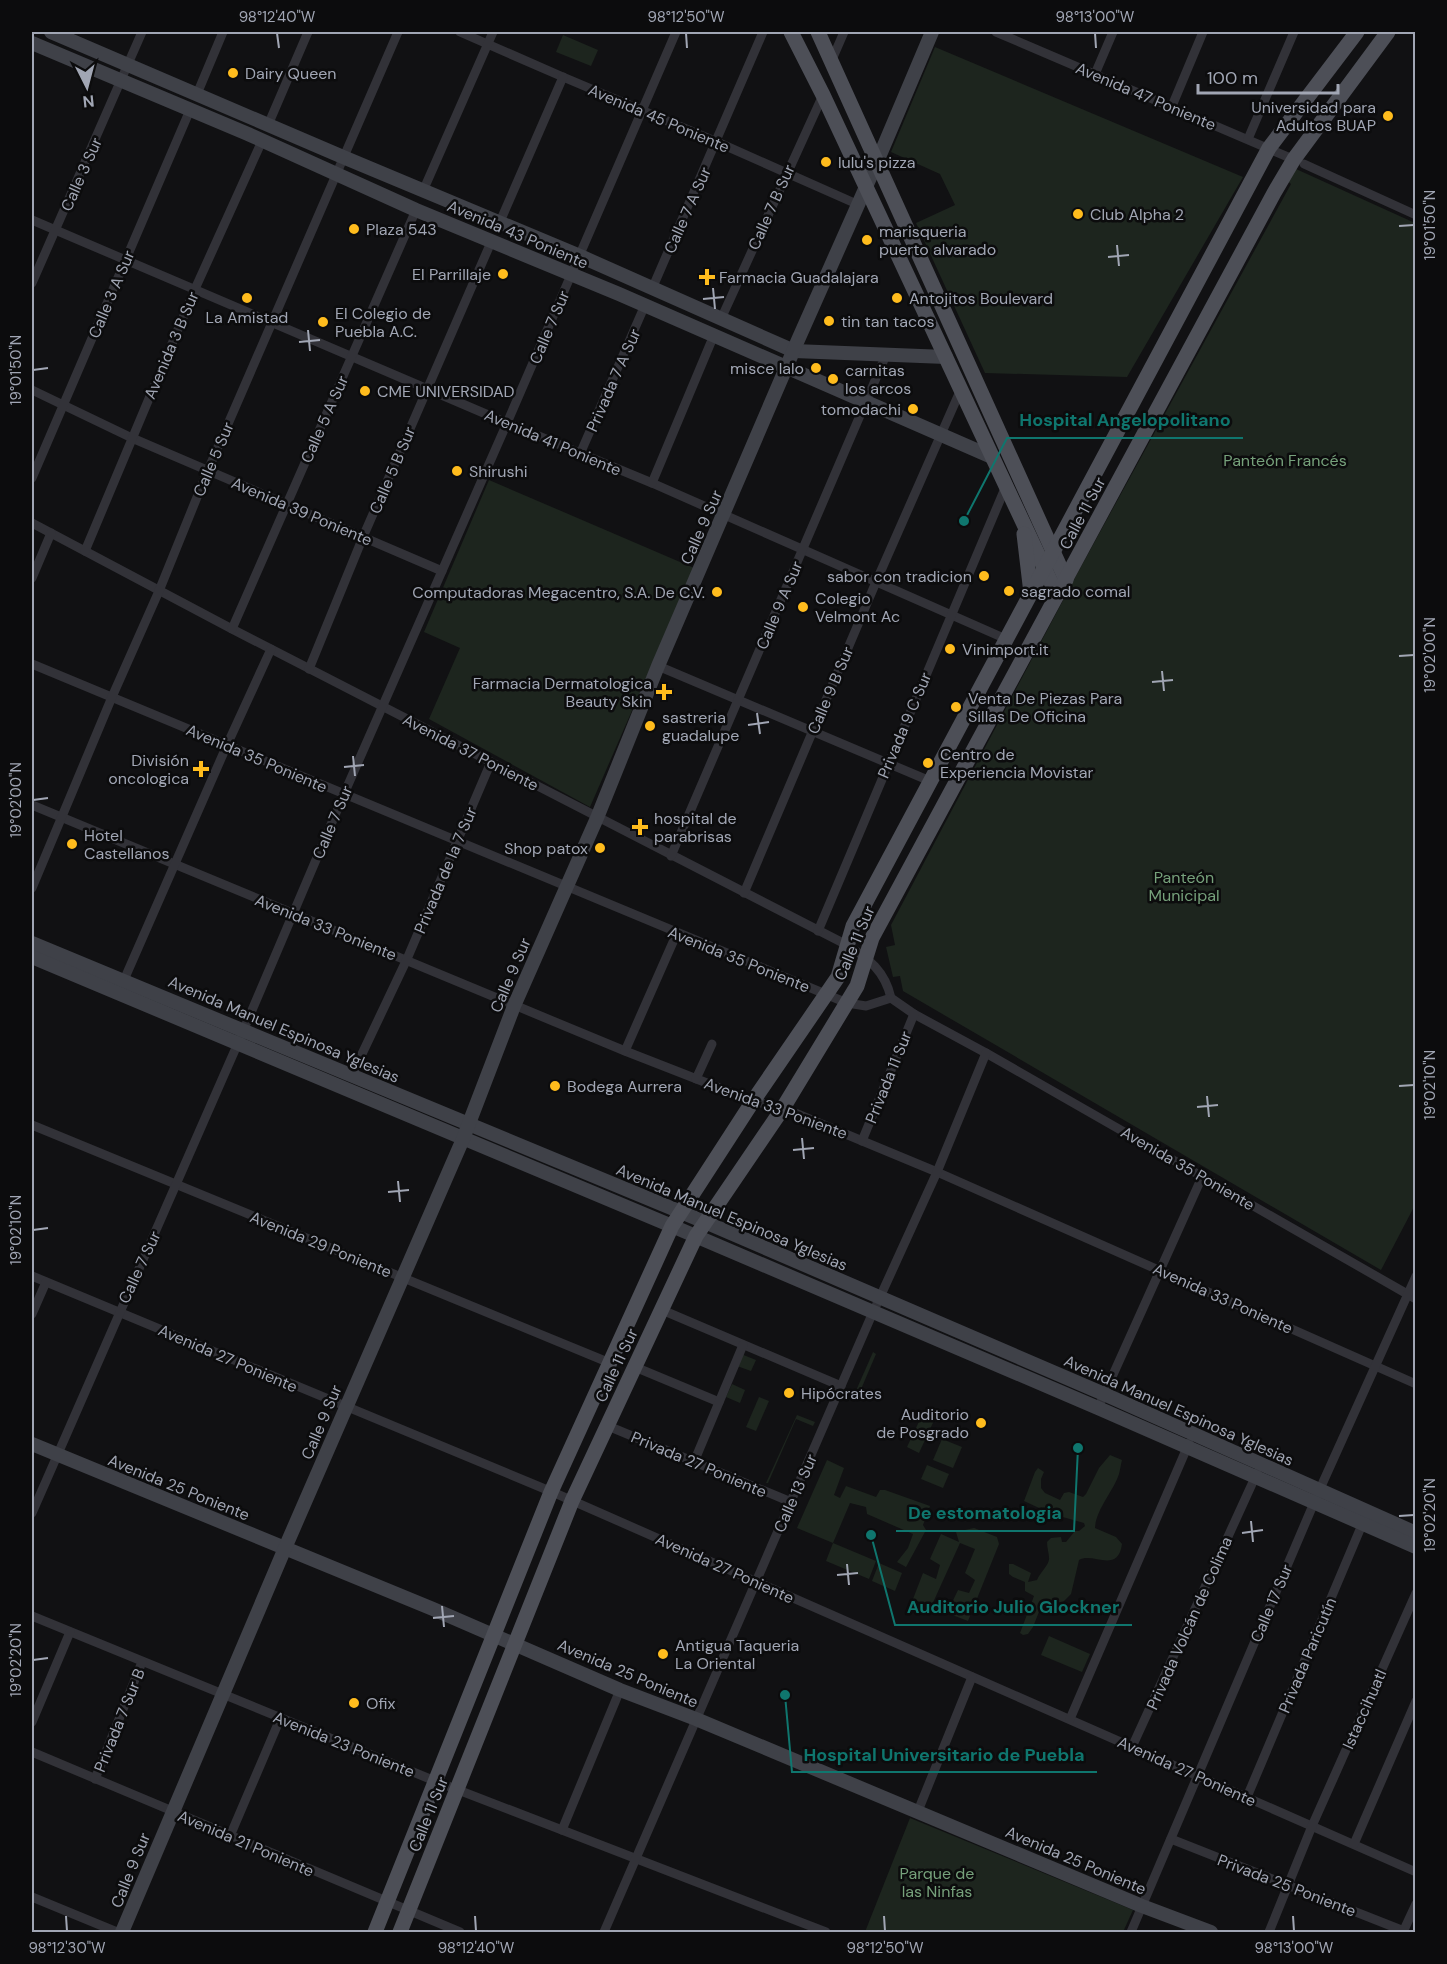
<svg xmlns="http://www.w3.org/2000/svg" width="1447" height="1964" viewBox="0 0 1447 1964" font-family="'DM Sans',sans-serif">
<rect width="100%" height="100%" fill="#111113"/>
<g fill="#1d251e">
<polygon points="563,35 598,50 591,66 556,52"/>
<polygon points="935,47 1243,177 1127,377 985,373 916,223 955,205 940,174 891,152"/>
<polygon points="1296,169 1415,223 1416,1203 1381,1270 903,991 900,976 893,977 886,947 895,945 891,925 1077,574 1291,184 1286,180"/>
<polygon points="489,480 694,568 590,807 429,719 460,648 424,632"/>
<polygon points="873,1352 876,1354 859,1394 855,1393"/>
<polygon points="741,1354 756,1360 751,1371 737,1366"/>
<polygon points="732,1384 745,1390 740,1403 726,1397"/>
<polygon points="759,1397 769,1401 756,1431 746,1427"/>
<polygon points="925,1409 937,1414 919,1453 907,1447"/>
<polygon points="797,1415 815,1422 813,1426 796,1419 768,1483 766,1483"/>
<polygon points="942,1439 962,1447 953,1468 933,1460"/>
<path d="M1110,1455L1122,1460C1121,1464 1120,1470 1119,1474C1113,1492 1096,1509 1095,1528L1116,1537L1122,1544C1118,1574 1093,1552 1079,1560L1071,1594L1062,1603L1044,1599L1033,1627L1028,1634L1023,1635L1020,1633L1034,1596L1025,1591V1582L1013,1577L1009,1574V1564H1013L1031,1573L1028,1582L1037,1580C1040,1573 1050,1564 1049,1558C1049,1553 1047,1548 1047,1542L1051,1538L1061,1537L1062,1542H1066L1075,1531H1079L1085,1526L1084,1523L1052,1514L1024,1501L1035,1472L1038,1468L1044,1472L1041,1479V1488L1045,1493L1060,1500L1064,1493L1069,1492L1083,1497L1086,1494L1099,1468Z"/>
<polygon points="827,1460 844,1468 834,1495 840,1498 846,1486 876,1497 880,1490 885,1490 930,1506 923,1525 926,1530 906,1567 897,1562 908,1548 913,1534 867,1514 866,1507 850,1503 833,1543 876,1561 869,1579 826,1561 833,1543 797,1528"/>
<polygon points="927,1465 949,1474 943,1488 921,1479"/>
<polygon points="974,1528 997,1537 999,1544 968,1621 947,1613 958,1590 969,1593 975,1580 965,1573 975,1549 960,1543 931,1607 913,1599 923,1573 936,1579 940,1565 930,1559 941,1534 959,1542 956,1532"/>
<polygon points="879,1563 902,1573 895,1591 872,1581"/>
<polygon points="1049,1636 1090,1654 1082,1672 1041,1655"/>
<polygon points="910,1818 1133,1910 1123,1932 865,1932"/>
</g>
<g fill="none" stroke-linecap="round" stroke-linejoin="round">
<g stroke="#323238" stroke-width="9">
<polyline points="460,32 563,77 717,142 859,205"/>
<polyline points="996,32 1295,160"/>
<polyline points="831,62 844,32"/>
<polyline points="1095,74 1113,32"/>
<polyline points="197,94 223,32"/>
<polyline points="1172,106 1203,32"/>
<polyline points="268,125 308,32"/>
<polyline points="1248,139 1294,32"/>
<polyline points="1304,164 1416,215"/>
<polyline points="423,191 493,32"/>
<polyline points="32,220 507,423 652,483 1006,639"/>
<polyline points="499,224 563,77"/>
<polyline points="32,283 142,32"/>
<polyline points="652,289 763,32"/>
<polyline points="721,319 823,95"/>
<polyline points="32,390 132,438 442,571"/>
<polyline points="580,454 645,305"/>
<polyline points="32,478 190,110"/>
<polyline points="652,483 714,335"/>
<path d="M32,523L232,629L847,945C869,959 885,971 891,998"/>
<polyline points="85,551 195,289 262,141"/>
<polyline points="32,578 51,533"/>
<polyline points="232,629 416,210"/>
<polyline points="32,664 847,1003 866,1006 891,998"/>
<polyline points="658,666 930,781"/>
<polyline points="309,669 363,537 492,240"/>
<polyline points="32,805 625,1051 753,1101 783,1108 937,1172 1416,1384"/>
<polyline points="671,856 886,355"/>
<polyline points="32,888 112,697 159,591 208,470 398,32"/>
<polyline points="744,893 876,582 961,389"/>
<polyline points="818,931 1006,486"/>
<polyline points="124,980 227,745 271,649"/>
<polyline points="891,998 914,1014 986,1053 1416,1299"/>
<polyline points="625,1051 677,933"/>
<polyline points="352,1075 407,959 491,762"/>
<polyline points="696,1079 712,1044"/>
<polyline points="32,1125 610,1363"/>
<polyline points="862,1141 914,1014"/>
<polyline points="32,1276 557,1494 1416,1872"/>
<polyline points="662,1310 841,1386"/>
<polyline points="32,1314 46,1282"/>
<polyline points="635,1367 719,1402"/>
<polyline points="1098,1408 1202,1177"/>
<polyline points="608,1426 791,1502"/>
<polyline points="694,1462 743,1345"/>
<polyline points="32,1513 238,1043 344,794 507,423 676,32"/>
<polyline points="32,1616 435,1781 826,1932"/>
<polyline points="1070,1719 1189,1443"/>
<polyline points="32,1722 70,1632"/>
<polyline points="1132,1747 1257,1473"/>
<polyline points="32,1752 460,1932"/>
<polyline points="95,1779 142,1662"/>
<polyline points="1247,1797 1364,1520"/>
<polyline points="918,1811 972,1677"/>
<polyline points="562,1830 620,1690"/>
<polyline points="230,1836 280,1719"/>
<polyline points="1171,1839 1404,1931"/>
<polyline points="1354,1844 1416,1701"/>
<polyline points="32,1897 117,1932"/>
<polyline points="604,1932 870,1319 937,1172 986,1053"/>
<polyline points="1131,1932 1319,1491 1416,1276"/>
<polyline points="1269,1932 1312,1826 1416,1593"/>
<polyline points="1403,1932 1416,1904"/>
</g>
<g stroke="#3f4148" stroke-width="14">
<polyline points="51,32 343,157 580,256 794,351 946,357"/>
<polyline points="32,43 248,134 416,210 619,294 992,457"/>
<polyline points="32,943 705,1222 1104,1394 1416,1533"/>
<polyline points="32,957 672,1226 1098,1408 1416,1547"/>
<polyline points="32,1444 433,1609 620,1690 696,1719 1142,1906 1211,1932"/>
<polyline points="122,1932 285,1548 463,1139 514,1006 597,818 658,666 798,340 877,162 932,32"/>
</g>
<g stroke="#4d4f57" stroke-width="15">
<polyline points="791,32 823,95 1057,595"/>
<polyline points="818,32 1066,580"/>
<polyline points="1024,534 1031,593"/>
<polyline points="375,1932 551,1492 672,1226 753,1101 838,977 853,926 1269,148 1357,32"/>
<polyline points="400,1932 572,1501 696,1236 783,1108 857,986 872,938 1274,193 1294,159 1388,32"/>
</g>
</g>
<path fill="none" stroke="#a1a6b4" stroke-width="2" d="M277,33L279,48M686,33L687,48M1095,33L1096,48M1399,226L1414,225M1117,245L1119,266M1108,257L1129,255M713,288L715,309M703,299L724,297M308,330L310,351M299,342L320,340M33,370L48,368M1399,656L1414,655M1162,671L1164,691M1152,682L1173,680M757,713L760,734M748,725L769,722M353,756L355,776M344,767L364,765M33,800L48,798M1399,1086L1414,1085M1207,1096L1209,1117M1197,1107L1218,1105M802,1138L804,1159M793,1150L814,1148M398,1181L400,1202M388,1192L409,1190M33,1230L48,1228M1399,1516L1414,1515M1251,1521L1253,1542M1242,1533L1263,1530M847,1564L849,1585M837,1575L858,1573M442,1606L444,1627M433,1618L454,1616M33,1660L48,1658M66,1916L67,1931M475,1916L476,1931M884,1916L885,1931M1293,1916L1294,1931"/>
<g fill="#ffbc1d" stroke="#0c0c0d" stroke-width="2">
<circle cx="233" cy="73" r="6"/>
<circle cx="1388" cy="116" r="6"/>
<circle cx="826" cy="162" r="6"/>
<circle cx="1078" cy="214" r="6"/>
<circle cx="354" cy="229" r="6"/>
<circle cx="867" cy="240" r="6"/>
<circle cx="503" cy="274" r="6"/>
<path d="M704 268h6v6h6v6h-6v6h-6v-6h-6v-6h6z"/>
<circle cx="247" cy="298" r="6"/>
<circle cx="897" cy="298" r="6"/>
<circle cx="829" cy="321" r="6"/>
<circle cx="323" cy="322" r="6"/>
<circle cx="816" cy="368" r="6"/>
<circle cx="833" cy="379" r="6"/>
<circle cx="365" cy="391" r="6"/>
<circle cx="913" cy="409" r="6"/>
<circle cx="457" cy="471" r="6"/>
<circle cx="984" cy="576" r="6"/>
<circle cx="1009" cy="591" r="6"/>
<circle cx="717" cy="592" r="6"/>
<circle cx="803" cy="607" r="6"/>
<circle cx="950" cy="649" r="6"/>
<path d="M661 683h6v6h6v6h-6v6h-6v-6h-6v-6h6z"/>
<circle cx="956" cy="707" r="6"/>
<circle cx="650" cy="726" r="6"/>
<circle cx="928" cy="763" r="6"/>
<path d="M198 760h6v6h6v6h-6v6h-6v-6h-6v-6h6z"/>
<path d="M637 818h6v6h6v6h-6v6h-6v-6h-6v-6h6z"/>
<circle cx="72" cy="844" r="6"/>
<circle cx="600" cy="848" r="6"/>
<circle cx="555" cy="1086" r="6"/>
<circle cx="789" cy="1393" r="6"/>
<circle cx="981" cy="1423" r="6"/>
<circle cx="663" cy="1654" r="6"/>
<circle cx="354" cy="1703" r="6"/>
</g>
<g text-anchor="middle" stroke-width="5" stroke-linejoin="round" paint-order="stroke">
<g font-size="16" fill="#a1a6b4" stroke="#0c0c0d" text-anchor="start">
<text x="245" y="79">Dairy Queen</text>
<text x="1376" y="113" text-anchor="end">Universidad para<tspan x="1376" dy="18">Adultos BUAP</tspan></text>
<text x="838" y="168">lulu's pizza</text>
<text x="1090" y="220">Club Alpha 2</text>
<text x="366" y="235">Plaza 543</text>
<text x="879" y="237">marisqueria<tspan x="879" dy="18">puerto alvarado</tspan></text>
<text x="491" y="280" text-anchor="end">El Parrillaje</text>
<text x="719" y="283">Farmacia Guadalajara</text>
<text x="909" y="304">Antojitos Boulevard</text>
<text x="335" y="319">El Colegio de<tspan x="335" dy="18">Puebla A.C.</tspan></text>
<text x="247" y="323" text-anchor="middle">La Amistad</text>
<text x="841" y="327">tin tan tacos</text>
<text x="804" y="374" text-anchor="end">misce lalo</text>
<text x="845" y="376">carnitas<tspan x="845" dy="18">los arcos</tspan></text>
<text x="377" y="397">CME UNIVERSIDAD</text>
<text x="901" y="415" text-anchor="end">tomodachi</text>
<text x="469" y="477">Shirushi</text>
<text x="972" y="582" text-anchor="end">sabor con tradicion</text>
<text x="1021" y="597">sagrado comal</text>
<text x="705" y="598" text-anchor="end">Computadoras Megacentro, S.A. De C.V.</text>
<text x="815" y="604">Colegio<tspan x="815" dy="18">Velmont Ac</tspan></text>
<text x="962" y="655">Vinimport.it</text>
<text x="652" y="689" text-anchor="end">Farmacia Dermatologica<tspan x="652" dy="18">Beauty Skin</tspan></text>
<text x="968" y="704">Venta De Piezas Para<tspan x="968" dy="18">Sillas De Oficina</tspan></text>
<text x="662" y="723">sastreria<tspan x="662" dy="18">guadalupe</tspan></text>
<text x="940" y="760">Centro de<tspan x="940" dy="18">Experiencia Movistar</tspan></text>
<text x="189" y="766" text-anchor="end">División<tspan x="189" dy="18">oncologica</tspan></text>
<text x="654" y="824">hospital de<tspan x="654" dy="18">parabrisas</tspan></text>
<text x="84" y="841">Hotel<tspan x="84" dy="18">Castellanos</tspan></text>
<text x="588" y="854" text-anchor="end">Shop patox</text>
<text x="567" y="1092">Bodega Aurrera</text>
<text x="801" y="1399">Hipócrates</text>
<text x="969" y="1420" text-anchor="end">Auditorio<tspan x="969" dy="18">de Posgrado</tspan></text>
<text x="675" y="1651">Antigua Taqueria<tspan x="675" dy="18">La Oriental</tspan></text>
<text x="366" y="1709">Ofix</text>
</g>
<g font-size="16" fill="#a1a6b4" stroke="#0c0c0d">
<text transform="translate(1146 96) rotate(23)" y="6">Avenida 47 Poniente</text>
<text transform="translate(659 118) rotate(23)" y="6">Avenida 45 Poniente</text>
<text transform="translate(81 174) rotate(-66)" y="6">Calle 3 Sur</text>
<text transform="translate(771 207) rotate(-66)" y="6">Calle 7 B Sur</text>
<text transform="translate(687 210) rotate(-66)" y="6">Calle 7 A Sur</text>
<text transform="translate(518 234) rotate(23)" y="6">Avenida 43 Poniente</text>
<text transform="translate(111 294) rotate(-67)" y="6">Calle 3 A Sur</text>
<text transform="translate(549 327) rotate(-67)" y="6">Calle 7 Sur</text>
<text transform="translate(171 345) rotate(-67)" y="6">Avenida 3 B Sur</text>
<text transform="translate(613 380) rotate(-66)" y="6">Privada 7 A Sur</text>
<text transform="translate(324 419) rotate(-66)" y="6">Calle 5 A Sur</text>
<text transform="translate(553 442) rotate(23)" y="6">Avenida 41 Poniente</text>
<text transform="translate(213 459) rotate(-67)" y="6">Calle 5 Sur</text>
<text transform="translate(392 470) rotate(-67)" y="6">Calle 5 B Sur</text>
<text transform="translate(302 511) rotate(23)" y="6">Avenida 39 Poniente</text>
<text transform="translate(1082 513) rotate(-62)" y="6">Calle 11 Sur</text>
<text transform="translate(701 527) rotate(-66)" y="6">Calle 9 Sur</text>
<text transform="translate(779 605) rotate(-67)" y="6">Calle 9 A Sur</text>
<text transform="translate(830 690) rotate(-67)" y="6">Calle 9 B Sur</text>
<text transform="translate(904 725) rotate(-67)" y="6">Privada 9 C Sur</text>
<text transform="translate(471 752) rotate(27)" y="6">Avenida 37 Poniente</text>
<text transform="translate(257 758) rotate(23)" y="6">Avenida 35 Poniente</text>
<text transform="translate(332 822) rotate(-67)" y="6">Calle 7 Sur</text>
<text transform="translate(445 870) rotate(-67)" y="6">Privada de la 7 Sur</text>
<text transform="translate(326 927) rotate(22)" y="6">Avenida 33 Poniente</text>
<text transform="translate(854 943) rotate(-67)" y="6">Calle 11 Sur</text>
<text transform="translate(739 959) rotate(22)" y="6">Avenida 35 Poniente</text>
<text transform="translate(510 975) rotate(-67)" y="6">Calle 9 Sur</text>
<text transform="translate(284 1029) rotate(23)" y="6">Avenida Manuel Espinosa Yglesias</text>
<text transform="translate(888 1077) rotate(-68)" y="6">Privada 11 Sur</text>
<text transform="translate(776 1108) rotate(20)" y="6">Avenida 33 Poniente</text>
<text transform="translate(1188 1168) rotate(30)" y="6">Avenida 35 Poniente</text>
<text transform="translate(732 1217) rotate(23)" y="6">Avenida Manuel Espinosa Yglesias</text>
<text transform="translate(321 1244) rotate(22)" y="6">Avenida 29 Poniente</text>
<text transform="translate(139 1267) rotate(-65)" y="6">Calle 7 Sur</text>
<text transform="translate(1223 1298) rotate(24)" y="6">Avenida 33 Poniente</text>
<text transform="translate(228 1358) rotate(23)" y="6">Avenida 27 Poniente</text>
<text transform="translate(616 1365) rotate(-65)" y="6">Calle 11 Sur</text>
<text transform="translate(1179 1410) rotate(24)" y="6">Avenida Manuel Espinosa Yglesias</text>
<text transform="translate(321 1422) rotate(-67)" y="6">Calle 9 Sur</text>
<text transform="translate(699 1464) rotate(23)" y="6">Privada 27 Poniente</text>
<text transform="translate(179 1487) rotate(22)" y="6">Avenida 25 Poniente</text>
<text transform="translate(795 1493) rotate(-66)" y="6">Calle 13 Sur</text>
<text transform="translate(725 1568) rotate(24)" y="6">Avenida 27 Poniente</text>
<text transform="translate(1271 1603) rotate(-67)" y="6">Calle 17 Sur</text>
<text transform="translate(1189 1623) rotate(-66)" y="6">Privada Volcán de Colima</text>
<text transform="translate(1307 1655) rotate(-67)" y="6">Privada Paricutín</text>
<text transform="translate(628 1673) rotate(23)" y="6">Avenida 25 Poniente</text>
<text transform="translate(1364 1709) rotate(-66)" y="6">Istaccihuatl</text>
<text transform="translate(119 1720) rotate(-68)" y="6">Privada 7 Sur B</text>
<text transform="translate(344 1744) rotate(22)" y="6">Avenida 23 Poniente</text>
<text transform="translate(1187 1771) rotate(24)" y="6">Avenida 27 Poniente</text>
<text transform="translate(428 1814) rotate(-68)" y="6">Calle 11 Sur</text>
<text transform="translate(246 1843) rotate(23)" y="6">Avenida 21 Poniente</text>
<text transform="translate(1076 1860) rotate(23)" y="6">Avenida 25 Poniente</text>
<text transform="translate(130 1870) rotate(-68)" y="6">Calle 9 Sur</text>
<text transform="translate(1287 1885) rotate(21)" y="6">Privada 25 Poniente</text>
</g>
<g font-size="16" fill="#76a17b" stroke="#0c0c0d">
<text x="1285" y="466">Panteón Francés</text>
<text x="1184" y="883">Panteón<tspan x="1184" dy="18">Municipal</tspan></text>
<text x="937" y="1879">Parque de<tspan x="937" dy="18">las Ninfas</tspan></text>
</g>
</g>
<path fill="none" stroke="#0f766e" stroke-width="2" d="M964 521L1007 438H1243M1078 1448L1074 1531H896M871 1535L895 1625H1132M785 1695L792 1772H1097"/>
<g fill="#0f766e" stroke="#0c0c0d" stroke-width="2">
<circle cx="964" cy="521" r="6"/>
<circle cx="1078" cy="1448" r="6"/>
<circle cx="871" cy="1535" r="6"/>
<circle cx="785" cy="1695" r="6"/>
</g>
<g font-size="18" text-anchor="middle" font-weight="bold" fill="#0f766e" stroke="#0c0c0d" stroke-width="5" stroke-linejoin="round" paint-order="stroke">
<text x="1125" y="426">Hospital Angelopolitano</text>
<text x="985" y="1519">De estomatologia</text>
<text x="1013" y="1613">Auditorio Julio Glockner</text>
<text x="944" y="1761">Hospital Universitario de Puebla</text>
</g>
<rect width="1447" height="1964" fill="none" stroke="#0c0c0d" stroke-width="66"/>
<g transform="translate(87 87) rotate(174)" stroke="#0c0c0d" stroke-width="4.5" paint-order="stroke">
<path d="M0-4.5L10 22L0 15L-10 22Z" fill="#a1a6b4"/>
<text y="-9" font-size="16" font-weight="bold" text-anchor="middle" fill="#a1a6b4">N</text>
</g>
<path d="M1198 84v9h140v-9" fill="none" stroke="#a1a6b4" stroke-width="3"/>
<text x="1207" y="84" font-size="18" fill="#a1a6b4" stroke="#0c0c0d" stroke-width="4.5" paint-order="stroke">100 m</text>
<rect x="33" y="33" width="1381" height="1898" fill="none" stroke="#a1a6b4" stroke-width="2"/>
<g font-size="15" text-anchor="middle" fill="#a1a6b4">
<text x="277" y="22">98°12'40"W</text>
<text x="686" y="22">98°12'50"W</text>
<text x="1095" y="22">98°13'00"W</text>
<text transform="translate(1430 225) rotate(-90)" y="5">19°01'50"N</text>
<text transform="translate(16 370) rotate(-90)" y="5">19°01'50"N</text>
<text transform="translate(1430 655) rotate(-90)" y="5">19°02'00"N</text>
<text transform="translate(16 800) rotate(-90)" y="5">19°02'00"N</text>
<text transform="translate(1430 1085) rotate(-90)" y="5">19°02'10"N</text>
<text transform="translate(16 1230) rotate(-90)" y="5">19°02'10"N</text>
<text transform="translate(1430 1515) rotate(-90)" y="5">19°02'20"N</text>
<text transform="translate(16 1660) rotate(-90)" y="5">19°02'20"N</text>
<text x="67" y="1953">98°12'30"W</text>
<text x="476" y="1953">98°12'40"W</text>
<text x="885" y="1953">98°12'50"W</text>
<text x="1294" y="1953">98°13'00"W</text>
</g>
</svg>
